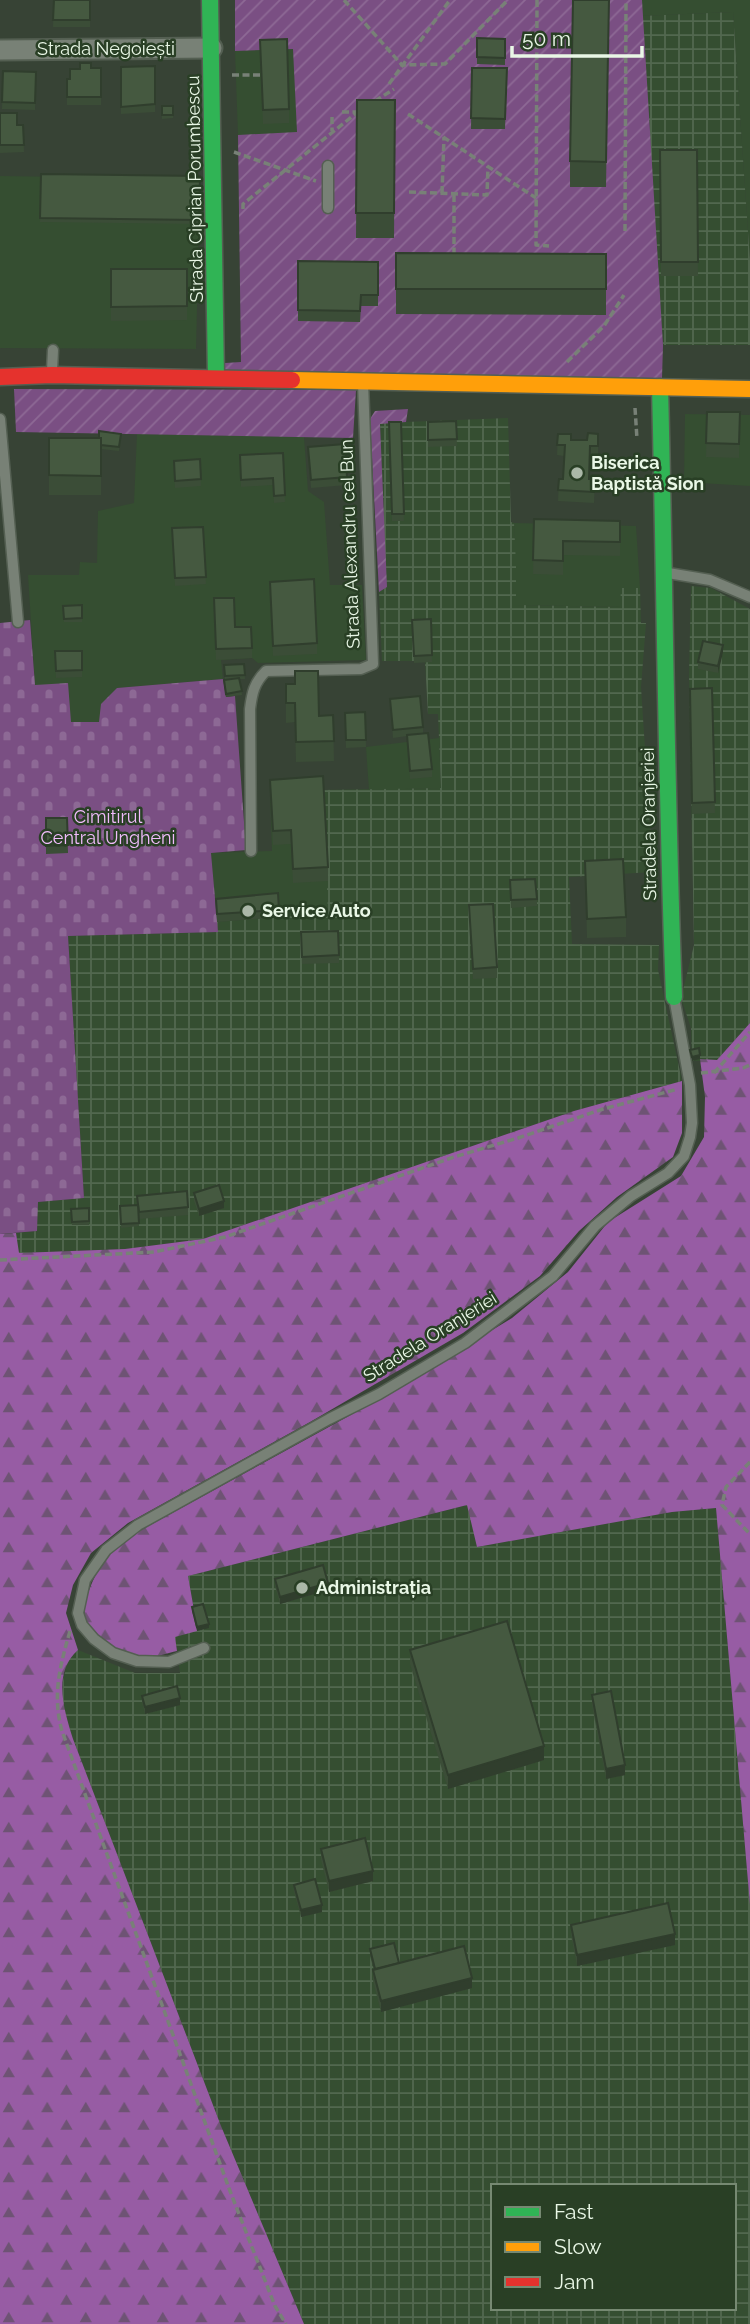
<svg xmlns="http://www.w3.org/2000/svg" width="750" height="2324" viewBox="0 0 750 2324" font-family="Raleway,sans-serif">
<defs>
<pattern id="industrial-grid" width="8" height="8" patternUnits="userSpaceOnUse" patternTransform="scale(1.75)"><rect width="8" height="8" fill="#354e31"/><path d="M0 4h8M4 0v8" fill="none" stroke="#52684f"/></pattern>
<pattern id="forest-firs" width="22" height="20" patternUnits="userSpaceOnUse" patternTransform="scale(1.75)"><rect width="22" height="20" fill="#975ca4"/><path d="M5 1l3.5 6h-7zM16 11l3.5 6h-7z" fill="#6e5374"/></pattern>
<pattern id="cemetery-stones" width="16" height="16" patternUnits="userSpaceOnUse" patternTransform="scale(1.75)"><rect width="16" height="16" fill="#7a4f83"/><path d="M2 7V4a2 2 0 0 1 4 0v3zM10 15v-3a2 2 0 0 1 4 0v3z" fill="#8d6995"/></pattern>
<pattern id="garden-furrows" width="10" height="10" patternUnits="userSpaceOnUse" patternTransform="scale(1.75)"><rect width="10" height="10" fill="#7a4f83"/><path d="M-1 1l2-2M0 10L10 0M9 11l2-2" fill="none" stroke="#8d6995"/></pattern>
</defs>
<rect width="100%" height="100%" fill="#374335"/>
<g fill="#354e31">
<polygon points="642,0 750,0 750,261 733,12 642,16"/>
<polygon points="294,49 297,133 238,135 235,51"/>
<polygon points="0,176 200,179 196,349 0,348"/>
<polygon points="685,414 750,415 750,486 684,482"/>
<polygon points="137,434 304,437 308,491 324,502 330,585 362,585 366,660 258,663 252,658 221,660 223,679 117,688 99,722 70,722 35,685 28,575 79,575 80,562 97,563 98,511 134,503"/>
<polygon points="514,523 636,526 640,588 621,588 621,607 516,605"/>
<polygon points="439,738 441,788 369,790 366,747"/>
<polygon points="270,794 328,881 329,913 217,922 211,853 272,851"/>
</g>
<g fill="url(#industrial-grid)" fill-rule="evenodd">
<polygon points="733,12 750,261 750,345 663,345 642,16"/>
<polygon points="508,418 511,522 514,523 516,565 516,605 620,607 621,588 640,588 641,623 646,623 641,687 653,872 569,877 572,944 659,945 658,970 682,1081 574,1111 203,1239 125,1249 18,1253 16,1233 37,1231 37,1202 84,1198 68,936 218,932 217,922 328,913 323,790 441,788 438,714 428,714 425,661 382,661 379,592 386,587 380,423"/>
<polygon points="691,586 711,588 750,609 750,1023 717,1060 692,1061 691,1028 681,998 694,945 689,675"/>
<path d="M468,1505L477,1547L672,1512L716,1508L750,1905V2324H304L221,2126L73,1739L62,1703L63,1681L68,1659L78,1650L135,1673H180L175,1637L194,1610L188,1576ZM493,2186H734V2308H493Z"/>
</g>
<g fill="url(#forest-firs)">
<path d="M750,1023V1905L716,1508L672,1512L477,1547L467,1505L188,1576L194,1610L192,1611L197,1631L175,1637L177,1651C167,1653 155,1658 145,1657C122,1654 90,1641 85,1616C82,1601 97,1568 108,1556C115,1549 124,1542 132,1535L369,1405L512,1318L568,1272L608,1222L681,1176L704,1137L705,1097L700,1059L717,1060Z"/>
<path d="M682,1081V1133L673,1157L617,1197L579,1231L540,1276L463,1333L310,1422L128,1523L91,1553L73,1585L66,1613L78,1650C52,1673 64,1710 73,1739L221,2126L304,2324H0V1234L16,1233L19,1253L125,1249L203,1239L574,1111Z"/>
</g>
<polygon fill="url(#cemetery-stones)" points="30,620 35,685 68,683 71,722 99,722 101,704 117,688 223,679 226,697 235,696 246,850 211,853 218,932 68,936 84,1198 38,1202 37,1231 0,1234 0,623"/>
<g fill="url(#garden-furrows)">
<polygon points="235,0 642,0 663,345 662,378 225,373 225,363 241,362 238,135 297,132 293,49 235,51"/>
<polygon points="14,389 356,390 353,438 16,432"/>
<polygon points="408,409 406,422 380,424 387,587 379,592 370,419 375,411"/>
</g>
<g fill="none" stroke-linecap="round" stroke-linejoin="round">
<g stroke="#545f52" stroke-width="13">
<g id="lane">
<polyline points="328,166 328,208"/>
<polyline points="52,371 53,350"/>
<polyline points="0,419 18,622"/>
<polyline points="668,573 710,580 750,597"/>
<path d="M251,851L250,709C252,693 254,683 266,671L361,669L373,664L363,382"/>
<polyline points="204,1648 169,1662 137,1661 113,1653 94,1639 82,1625 78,1613 85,1580 106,1550 138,1525 329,1419 379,1394 465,1343 553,1276 595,1226 631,1196 668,1173 684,1156 690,1137 692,1123 690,1085 674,997"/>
</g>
</g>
<g stroke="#545f52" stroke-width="23">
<polyline id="street" points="0,50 212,48"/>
</g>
<g stroke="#545f52" stroke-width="19">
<g id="fast">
<polyline points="210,0 216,378"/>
<path d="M660,387C665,590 666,794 674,997"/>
</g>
</g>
<g stroke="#545f52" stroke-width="19">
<polyline id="slow" points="292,380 750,389"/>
</g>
<g stroke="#545f52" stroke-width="19">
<polyline id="jam" points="0,377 52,375 292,380"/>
</g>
<g stroke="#788177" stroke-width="3.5" stroke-dasharray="7 3.5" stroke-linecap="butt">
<polyline points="344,0 402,65 445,64 508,0"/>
<polyline points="537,0 536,245 549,246"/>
<polyline points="232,75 261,75"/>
<polyline points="389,84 450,0"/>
<polyline points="375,101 394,89"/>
<polyline points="342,112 356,112"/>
<polyline points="408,114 536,198"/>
<polyline points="332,117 332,131"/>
<polyline points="234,152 316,181"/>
<polyline points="409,192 487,195 488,166"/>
<polyline points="442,193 444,137"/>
<polyline points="454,195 454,257"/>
<polyline points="243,209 243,204 359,111"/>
<polyline points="625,231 626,0"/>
<polyline points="567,362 604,326 624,295"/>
<polyline points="635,408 637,439"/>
<polyline points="701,1073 743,1068 750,1065"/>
<polyline points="714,1073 750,1032"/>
<polyline points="0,1260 154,1252 225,1237 451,1158 518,1138 603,1109 678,1089"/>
<polyline points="750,1462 726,1487 722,1505 750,1534"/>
<path d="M70,1631C60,1666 52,1695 62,1731L230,2191L275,2306L286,2324"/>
</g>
<use href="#lane" stroke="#788176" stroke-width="10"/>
<use href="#street" stroke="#788176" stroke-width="19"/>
<use href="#fast" stroke="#30b455" stroke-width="16"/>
<use href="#slow" stroke="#ff9f0a" stroke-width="16"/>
<use href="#jam" stroke="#e5322d" stroke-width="16"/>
</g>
<g fill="#3b4d37">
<polygon points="54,0 90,0 90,27 53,27"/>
<polygon points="609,0 606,187 570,187 570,161"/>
<polygon points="505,39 505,65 477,64 477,57"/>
<polygon points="260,54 289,109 289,123 263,124"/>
<polygon points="155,66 155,112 121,114 121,67"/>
<polygon points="91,68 101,68 101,105 67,105 67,79 70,79"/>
<polygon points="472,68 507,68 505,129 471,129"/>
<polygon points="3,71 36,72 35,110 2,109"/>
<polygon points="357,100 395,100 394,238 356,238"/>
<polygon points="162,106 173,106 173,118 162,119"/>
<polygon points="0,113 17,125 23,125 24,152 0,153"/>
<polygon points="660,150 697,150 698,276 661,276"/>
<polygon points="41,174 200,176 199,224 40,222"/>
<polygon points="396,253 606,254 606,315 396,314"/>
<polygon points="298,261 378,262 378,306 361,306 360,322 298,321"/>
<polygon points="111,269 187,269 187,320 111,321"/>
<polygon points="707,412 740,412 739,458 706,457"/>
<polygon points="456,421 457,446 428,447 428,422"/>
<polygon points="389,422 401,422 404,521 392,521"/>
<polygon points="121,434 119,451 101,449 101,495 49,495 49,438 99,438"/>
<polygon points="558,434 571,440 587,440 598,434 598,457 590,457 589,479 595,479 594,503 558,501 559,479 563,479 564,456 557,455"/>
<polygon points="308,447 347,477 347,485 311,488"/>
<polygon points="283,453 285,502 274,503 273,485 241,487 240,455"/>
<polygon points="200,459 201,486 175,488 174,468"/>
<polygon points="534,519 620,521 620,556 563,555 563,575 533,574"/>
<polygon points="203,527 206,584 175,586 172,528"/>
<polygon points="270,592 317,643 317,654 273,656"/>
<polygon points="82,605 82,622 64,622 63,606"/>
<polygon points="214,609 235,627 252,648 252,658 216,660"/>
<polygon points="431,619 432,662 414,663 412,620"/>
<polygon points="55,651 82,651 82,677 56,678"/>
<polygon points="723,652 718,673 698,669 698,662"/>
<polygon points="244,664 245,679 240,679 242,695 226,697 224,680 232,679 225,679 224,665"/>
<polygon points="286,684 319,716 333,715 334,761 296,762 295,722 286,723"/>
<polygon points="712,688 715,813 692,814 690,689"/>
<polygon points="390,699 423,727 423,734 432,769 432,777 410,779 407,736 393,738"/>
<polygon points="365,712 366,747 346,748 345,713"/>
<polygon points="270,780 328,867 328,881 293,883 291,844 273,845"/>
<polygon points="46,818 67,818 68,853 46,854"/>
<polygon points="585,861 626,917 626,937 587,938"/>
<polygon points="510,880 537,899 537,906 511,908"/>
<polygon points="216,899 279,910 279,917 217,922"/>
<polygon points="469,905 497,967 497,978 473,979"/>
<polygon points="301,932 339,955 339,963 302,964"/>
<polygon points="194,1193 224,1208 199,1216 194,1201"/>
<polygon points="137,1196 188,1207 188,1215 139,1219 138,1211 139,1226 121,1228 120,1206 137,1205"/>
<polygon points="89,1208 89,1225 72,1225 71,1209"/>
<polygon points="275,1579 328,1590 280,1604 275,1586"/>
<polygon points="410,1650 544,1760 448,1789 410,1664"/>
<polygon points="592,1695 625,1775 606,1779 592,1705"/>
<polygon points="142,1696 180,1705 145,1714 142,1703"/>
<polygon points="321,1849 373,1881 329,1892 321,1860"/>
<polygon points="294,1885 322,1912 301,1917 294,1892"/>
<polygon points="571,1925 675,1945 577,1966 571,1935"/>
<polygon points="370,1949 399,1963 472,1988 381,2012 373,1981 373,1970 374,1970 370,1956"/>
</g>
<g fill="#303e2d">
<polygon points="723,645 723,652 718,673 718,666"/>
<polygon points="700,1055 700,1059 692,1061 692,1057"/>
<polygon points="224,1201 224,1208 199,1216 199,1209"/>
<polygon points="328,1583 328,1590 280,1604 280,1597"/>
<polygon points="209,1624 209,1628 197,1631 197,1627"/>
<polygon points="180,1698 180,1705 145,1714 145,1707"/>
<polygon points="544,1746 544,1760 448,1789 448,1775"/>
<polygon points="625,1765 625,1775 606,1779 606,1769"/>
<polygon points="373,1871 373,1881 329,1892 329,1881"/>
<polygon points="322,1905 322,1912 301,1917 301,1910"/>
<polygon points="675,1934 675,1945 577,1966 577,1955"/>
<polygon points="472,1978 472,1988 381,2012 381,2001"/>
</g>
<g fill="#455940" stroke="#303e2d" stroke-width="2">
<polygon points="54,0 90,0 90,20 53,20"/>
<polygon points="573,0 609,0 606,162 570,161"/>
<polygon points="477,38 505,39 505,58 477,57"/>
<polygon points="287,39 289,109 263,110 260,40"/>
<polygon points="80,63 91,63 91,68 101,68 101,97 67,97 67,79 70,79 70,69 80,69"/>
<polygon points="155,66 155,104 121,107 121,67"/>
<polygon points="472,68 507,68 505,119 471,118"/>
<polygon points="3,71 36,72 35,103 2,102"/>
<polygon points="357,100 395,100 394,213 356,213"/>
<rect x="162" y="106" width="11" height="9"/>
<polygon points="0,113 17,113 17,125 23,125 24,145 0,145"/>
<polygon points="660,150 697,150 698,262 661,262"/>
<polygon points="41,174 200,176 199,220 40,218"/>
<polygon points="396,253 606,254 606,289 396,289"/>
<polygon points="298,261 378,262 378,295 361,295 360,311 298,310"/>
<polygon points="111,269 187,269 187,306 111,307"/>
<polygon points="707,412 740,412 739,444 706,443"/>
<polygon points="456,421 457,439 428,440 428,422"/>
<polygon points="389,422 401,422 404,514 392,514"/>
<polygon points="99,431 121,434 119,447 101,445 101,438 99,438"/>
<polygon points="588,433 598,434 598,446 590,446 589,479 595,479 594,492 558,490 559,479 563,479 565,445 557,445 558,434 571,434 571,440 587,440"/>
<polygon points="49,438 101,438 101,476 49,475"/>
<polygon points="345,444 347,477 311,480 308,447"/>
<polygon points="283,453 285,495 274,496 273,478 241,480 240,455"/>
<polygon points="200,459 201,479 175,481 174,461"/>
<polygon points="534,519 620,521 620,542 563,541 563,561 533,560"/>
<polygon points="203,527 206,577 175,578 172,528"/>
<polygon points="314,579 317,643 273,646 270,582"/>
<polygon points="214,598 234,598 235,627 251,627 252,648 216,649"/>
<polygon points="82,605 82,618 64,619 63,606"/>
<polygon points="431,619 432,655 414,656 412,620"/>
<polygon points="703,641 723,645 718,666 698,662"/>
<polygon points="55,651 82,651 82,670 56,671"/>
<polygon points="244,664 245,675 225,676 224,665"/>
<polygon points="295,671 318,671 319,716 333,715 334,741 296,742 295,703 286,703 286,684 295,684"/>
<polygon points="239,678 242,691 226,694 224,680"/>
<polygon points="712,688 715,802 692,803 690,689"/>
<polygon points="420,696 423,727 393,730 390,699"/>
<polygon points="365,712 366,740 346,740 345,713"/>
<polygon points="428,733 432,769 410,771 407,735"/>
<polygon points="323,776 328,867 293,869 291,830 273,831 270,780"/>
<polygon points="46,818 67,818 68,845 46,846"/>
<polygon points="623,859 626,917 587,919 585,861"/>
<polygon points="535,879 537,899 511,900 510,880"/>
<polygon points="278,893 279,910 217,914 216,899"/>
<polygon points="493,904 497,967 473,969 469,905"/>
<polygon points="338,931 339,955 302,957 301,932"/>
<polygon points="699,1048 700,1055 692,1057 690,1050"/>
<polygon points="219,1185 224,1201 199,1209 194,1193"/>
<polygon points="187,1191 188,1207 139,1212 137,1196"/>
<polygon points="138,1205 139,1223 121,1224 120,1206"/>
<polygon points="89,1208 89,1221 72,1222 71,1209"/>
<polygon points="323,1565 328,1583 280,1597 275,1579"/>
<polygon points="203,1604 209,1624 197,1627 192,1607"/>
<polygon points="507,1621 544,1746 448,1775 410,1650"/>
<polygon points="177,1686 180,1698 145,1707 142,1696"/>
<polygon points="611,1691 625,1765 606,1769 592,1695"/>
<polygon points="365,1838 373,1871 329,1881 321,1849"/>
<polygon points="315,1879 322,1905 301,1910 294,1885"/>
<polygon points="668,1903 675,1934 577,1955 571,1925"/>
<polygon points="394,1943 399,1963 375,1969 370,1949"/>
<polygon points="464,1946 472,1978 381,2001 373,1970"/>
</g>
<g fill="#abb8a8" stroke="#293f25" stroke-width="2.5">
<circle cx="577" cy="473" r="7"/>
<circle cx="248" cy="911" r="7"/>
<circle cx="302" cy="1588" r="7"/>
</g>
<g text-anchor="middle" stroke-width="5" stroke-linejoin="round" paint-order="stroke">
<g font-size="18" fill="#e9f7e6" stroke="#293f25">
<text x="106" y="55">Strada Negoiești</text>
<text transform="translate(195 189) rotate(-91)" y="6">Strada Ciprian Porumbescu</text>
<text transform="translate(350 544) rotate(-92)" y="6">Strada Alexandru cel Bun</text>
<text transform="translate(649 824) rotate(-91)" y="6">Stradela Oranjeriei</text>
<text transform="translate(430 1337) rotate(-32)" y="6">Stradela Oranjeriei</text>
</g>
<g font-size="18" font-weight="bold" fill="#e9f7e6" stroke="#293f25" text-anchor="start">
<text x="591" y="469">Biserica<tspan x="591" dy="21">Baptistă Sion</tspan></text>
<text x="262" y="917">Service Auto</text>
<text x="316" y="1594">Administrația</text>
</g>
<g font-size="18" fill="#f2bcfd" stroke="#293f25">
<text x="108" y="823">Cimitirul<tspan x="108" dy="21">Central Ungheni</tspan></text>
</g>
</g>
<rect x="491" y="2184" width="245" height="126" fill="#293f25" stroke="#768972" stroke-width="2"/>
<rect x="505" y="2207" width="35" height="10" fill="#30b455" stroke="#768972" stroke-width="2"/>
<text x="554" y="2219" font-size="21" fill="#e9f7e6">Fast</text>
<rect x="505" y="2242" width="35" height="10" fill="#ff9f0a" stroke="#768972" stroke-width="2"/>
<text x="554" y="2254" font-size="21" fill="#e9f7e6">Slow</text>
<rect x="505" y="2277" width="35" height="10" fill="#e5322d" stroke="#768972" stroke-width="2"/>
<text x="554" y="2289" font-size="21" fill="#e9f7e6">Jam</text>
<path d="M512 46v10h130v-10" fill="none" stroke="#e9f7e6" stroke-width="3.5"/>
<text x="522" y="46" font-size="21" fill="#e9f7e6" stroke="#293f25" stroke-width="5" paint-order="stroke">50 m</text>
</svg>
